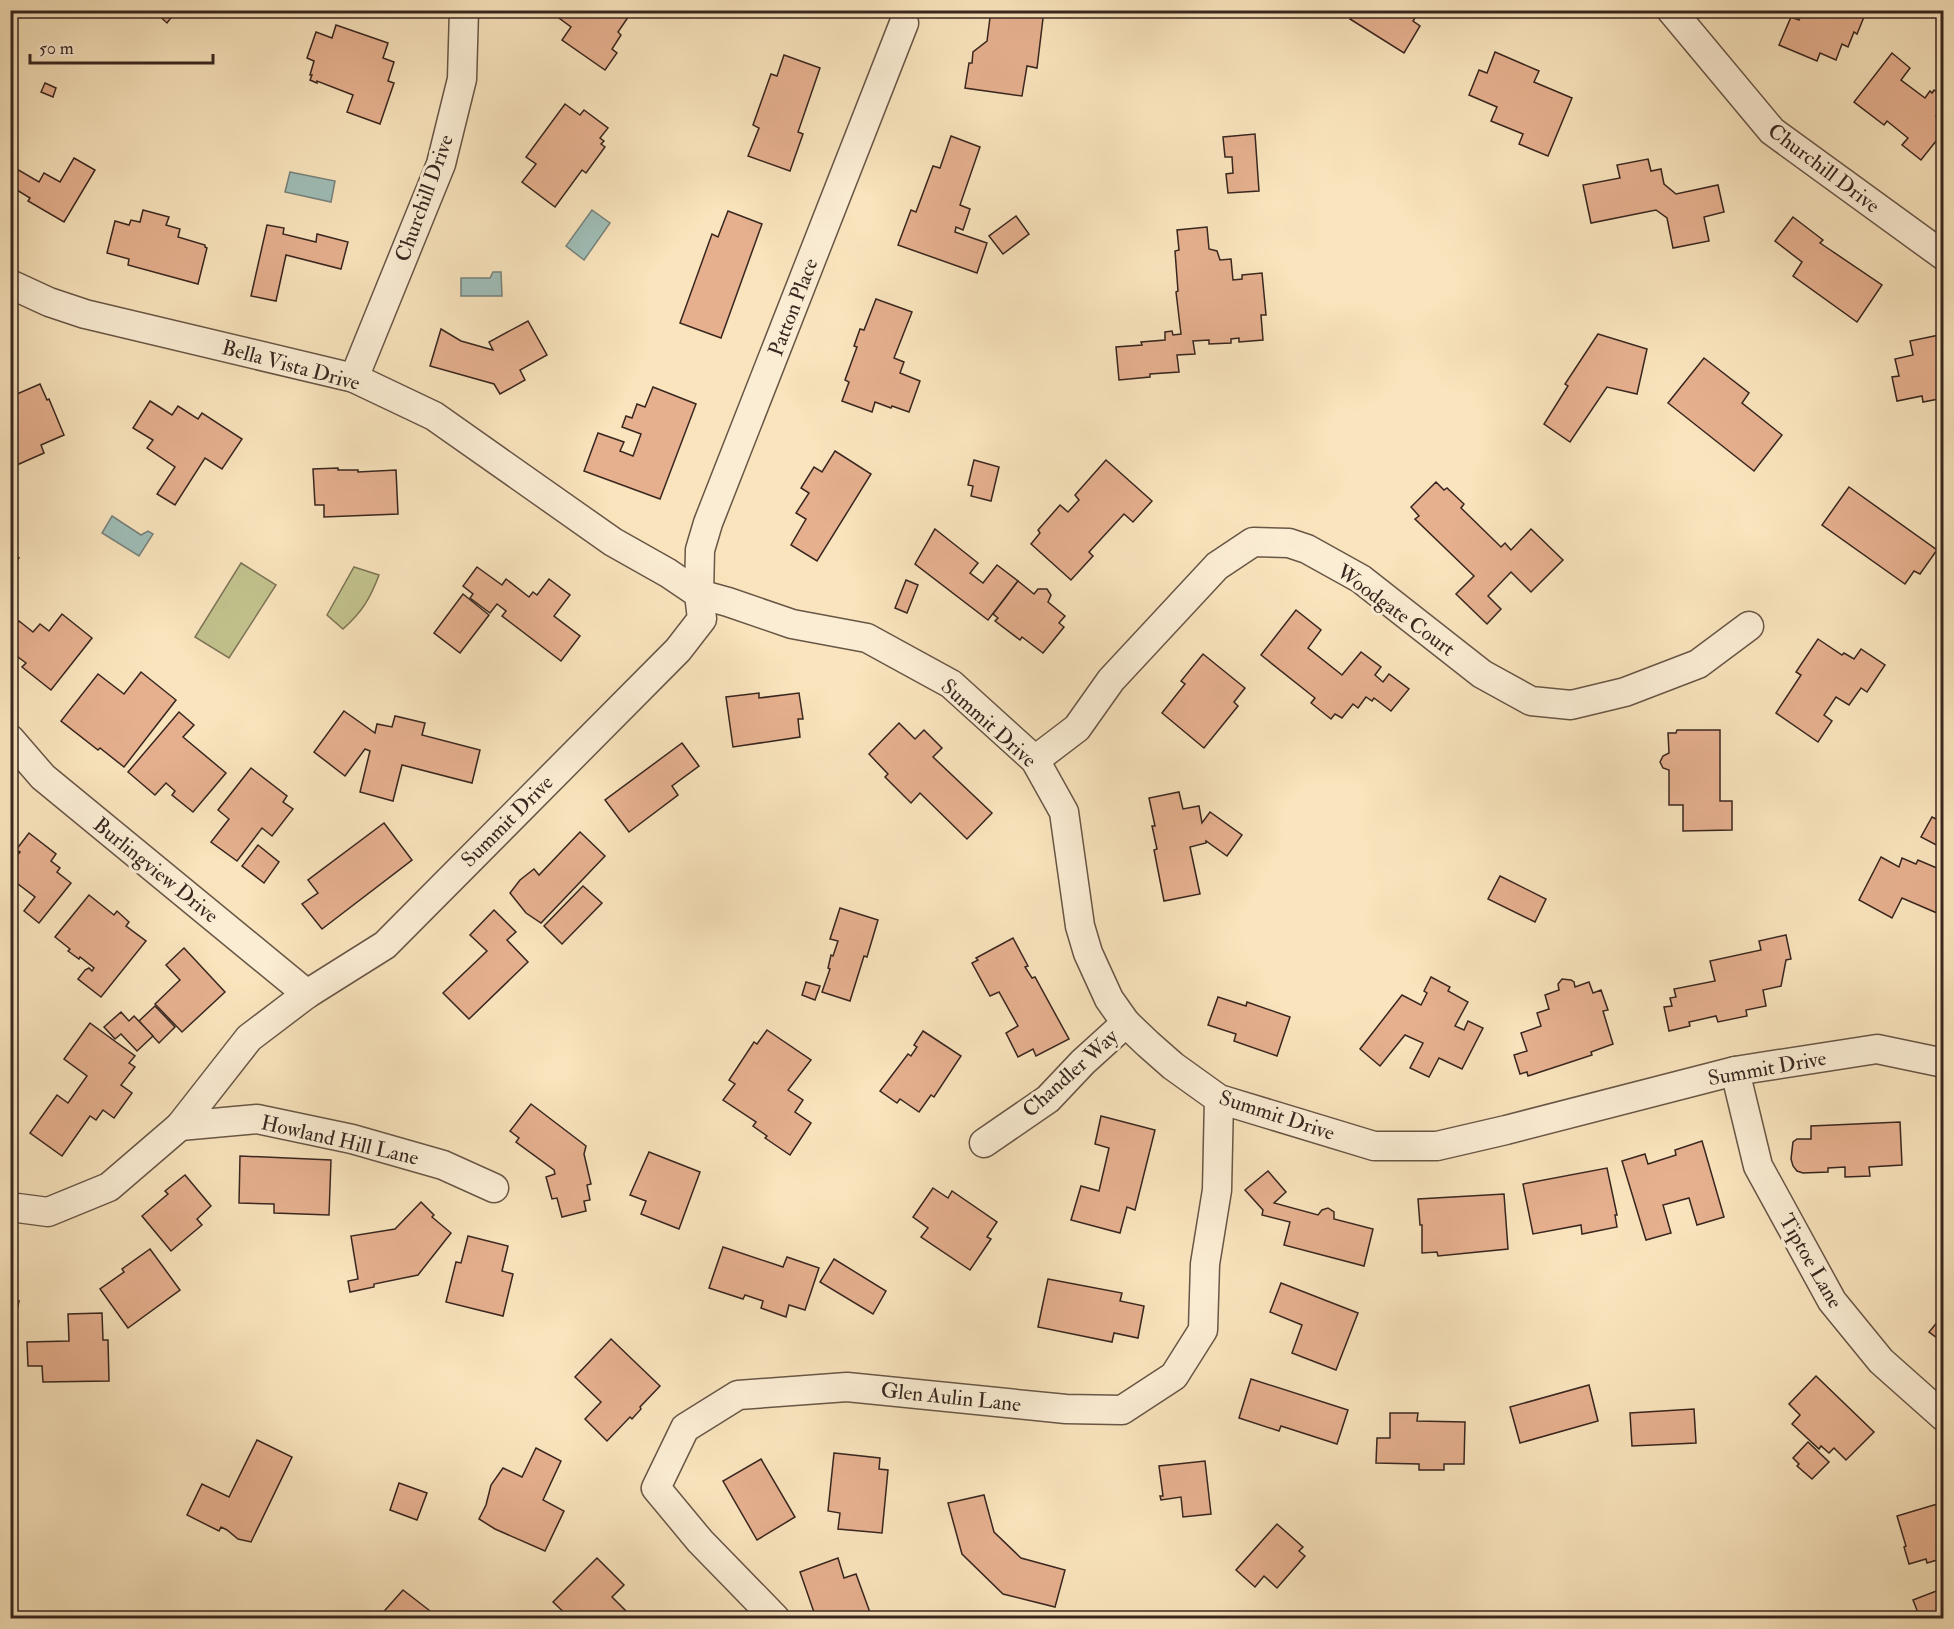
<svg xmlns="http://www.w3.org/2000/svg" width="1954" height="1629" viewBox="0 0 1954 1629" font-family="'IM FELL Double Pica',serif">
<rect width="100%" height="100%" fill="#f9e4bd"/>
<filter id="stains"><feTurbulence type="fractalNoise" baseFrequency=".00333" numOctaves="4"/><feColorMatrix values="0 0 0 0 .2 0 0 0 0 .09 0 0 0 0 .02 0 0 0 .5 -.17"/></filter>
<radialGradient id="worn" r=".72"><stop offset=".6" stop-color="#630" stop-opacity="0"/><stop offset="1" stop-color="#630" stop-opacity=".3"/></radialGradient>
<g fill="#c2c38e" stroke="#7d7456" stroke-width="1.5">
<polygon points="241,563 276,585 229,658 195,637"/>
<path d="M354,567L379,575C370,599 362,612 343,629L327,615Z"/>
</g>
<g fill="#9fbeb8" stroke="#76817b" stroke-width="1.5">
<polygon points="290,172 335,181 331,202 285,192"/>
<polygon points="592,210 610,223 584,260 566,246"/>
<polygon points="493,272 501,272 502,296 461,296 461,278 490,278"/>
<polygon points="112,516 141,535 148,531 153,534 139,556 102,533"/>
</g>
<g fill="#e6b08f" stroke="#38261f" stroke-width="1.5">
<polygon points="153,10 177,10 167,23"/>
<polygon points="548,10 633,10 618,32 621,35 612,49 617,53 605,70 562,40 571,27"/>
<polygon points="991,10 1044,10 1037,68 1027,66 1022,96 965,88 969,63 972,63 973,52 987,41"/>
<polygon points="1341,10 1420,10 1413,21 1420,26 1404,53 1350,19 1352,17"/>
<polygon points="1803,10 1864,10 1866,12 1857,34 1854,32 1848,47 1842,44 1836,60 1820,53 1817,61 1779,45 1791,17 1799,20"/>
<polygon points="336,25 388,43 383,58 394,62 388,81 394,83 380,124 347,112 353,95 317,81 317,83 310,80 312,75 310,75 314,61 307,58 316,32 332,38"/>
<polygon points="1495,52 1539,71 1534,82 1572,98 1548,156 1519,144 1523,134 1491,121 1497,107 1469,95 1479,70 1487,73"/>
<polygon points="1892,53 1910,68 1901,80 1925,98 1930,91 1932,93 1934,90 1944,97 1944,106 1936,116 1944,121 1944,131 1921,160 1902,145 1908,138 1887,121 1884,125 1854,102"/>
<polygon points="784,55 820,68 798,132 803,134 790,171 748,156 759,128 753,125 771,74 777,76"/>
<polygon points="45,83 56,88 53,97 41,92"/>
<polygon points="565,104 580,115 584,110 608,128 600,138 604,141 601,144 605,147 586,173 582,170 555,207 522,182 536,164 526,157"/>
<polygon points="1255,134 1259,191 1228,193 1226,174 1233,173 1232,157 1225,157 1223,137"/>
<polygon points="951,136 980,147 960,205 970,209 963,230 956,227 955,232 987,243 977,273 898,245 911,210 916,212 933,166 940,168"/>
<polygon points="74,158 95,170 64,222 28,201 30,198 12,187 10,189 10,165 39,182 44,173 60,182"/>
<polygon points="1648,159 1651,171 1661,169 1664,184 1676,194 1718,185 1724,212 1704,217 1709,241 1673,248 1667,218 1656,210 1591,223 1583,185 1620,178 1617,165"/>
<polygon points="143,210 169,217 166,225 180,229 178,237 205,245 205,247 207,248 198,284 128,265 129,259 107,253 115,221 129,225 131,220 140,222"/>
<polygon points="728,211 762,224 721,338 680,323 712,234 718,237"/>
<polygon points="1016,216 1029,234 1003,254 989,236"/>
<polygon points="1793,217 1823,240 1820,243 1823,245 1882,285 1857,322 1793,276 1802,262 1775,241"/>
<polygon points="267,225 284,228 283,234 316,242 317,234 348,242 341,269 286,255 276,301 251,296"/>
<polygon points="1207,227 1209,249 1217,251 1220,260 1231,259 1233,280 1242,279 1242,275 1262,273 1266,315 1261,315 1263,340 1239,342 1239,338 1231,339 1231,343 1209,344 1209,340 1193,341 1195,354 1177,355 1179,372 1150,374 1150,377 1119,380 1116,347 1142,345 1141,342 1165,340 1165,332 1172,331 1173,335 1181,334 1176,292 1178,291 1175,251 1179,250 1177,230"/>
<polygon points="876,299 912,312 894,358 904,362 900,373 920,381 909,412 892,406 891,408 875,402 872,412 842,401 849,382 845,380 857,347 854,346 860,329 864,330"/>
<polygon points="528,321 547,355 520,370 525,380 500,394 494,384 430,366 441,329 461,341 493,350 489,342"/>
<polygon points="1598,334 1647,349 1637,394 1607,387 1570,442 1544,424 1568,386 1565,384"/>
<polygon points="1944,334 1944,398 1923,402 1922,396 1897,401 1892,377 1899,376 1895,359 1913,355 1910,341"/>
<polygon points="1704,358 1749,393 1742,403 1782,435 1754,471 1668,403"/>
<polygon points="40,384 47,400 49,399 64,435 41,445 44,453 10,468 10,397"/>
<polygon points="653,387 696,404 660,499 584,471 598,433 624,442 620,451 633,456 641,434 622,427 626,416 632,418 637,404 645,407"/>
<polygon points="150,401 172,415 178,406 198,419 202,413 242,439 222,469 205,458 175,505 157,494 175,467 147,448 153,440 133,428"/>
<polygon points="835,451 871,474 817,561 791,545 806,519 796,513 809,493 801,488 814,467 822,472"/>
<polygon points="974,460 999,467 991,501 971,496 973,486 968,485"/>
<polygon points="1106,460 1152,501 1133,522 1124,514 1089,552 1093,556 1071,580 1031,544 1040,533 1038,530 1060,505 1068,512 1079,500 1075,495"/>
<polygon points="338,468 338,470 358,470 358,472 396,470 398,514 324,517 324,505 315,505 313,469"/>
<polygon points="1436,482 1444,490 1447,488 1464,504 1461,508 1501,547 1505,543 1511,550 1531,529 1563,560 1531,592 1511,572 1488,596 1501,609 1487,624 1456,594 1474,576 1415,519 1419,516 1411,507"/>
<polygon points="1849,487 1937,550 1920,574 1914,571 1905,584 1822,525"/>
<polygon points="935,529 978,563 970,573 983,583 997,565 1018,581 988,620 915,564"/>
<polygon points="10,551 19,558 10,570"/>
<polygon points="477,567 502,585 506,579 529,597 533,592 537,595 549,579 570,595 554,616 580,636 561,661 502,616 506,611 497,604 490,613 470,598 473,594 463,586"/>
<polygon points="906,580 918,585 907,613 895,608"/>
<polygon points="1018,581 1034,594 1038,589 1047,589 1051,595 1048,602 1065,616 1059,623 1064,627 1043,653 1022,637 1020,640 995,621 998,618 993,614"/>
<polygon points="463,594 489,615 460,653 434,633"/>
<polygon points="1296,610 1321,630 1308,648 1342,675 1361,652 1381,667 1375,675 1383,682 1389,674 1409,689 1391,711 1374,698 1372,701 1366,697 1358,708 1353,704 1342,718 1335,714 1331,719 1311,703 1315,698 1261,655"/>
<polygon points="62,614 92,638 51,690 22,667 26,663 10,651 10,622 15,626 19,621 33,632 40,624 49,631"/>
<polygon points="1818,639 1842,655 1844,653 1854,659 1861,649 1885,665 1867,692 1861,688 1849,705 1836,697 1824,715 1832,721 1818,742 1776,713 1801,675 1796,672"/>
<polygon points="1203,654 1245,688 1234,702 1238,706 1204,748 1162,713 1185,684 1181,681"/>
<polygon points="141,672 176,700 124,767 100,748 98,750 61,721 98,674 124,694"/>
<polygon points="759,693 759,698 799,693 803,719 798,719 800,737 733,747 726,697"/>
<polygon points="344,711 375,733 377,724 392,727 395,716 425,723 422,735 480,750 472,783 402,765 393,801 360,792 370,751 365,749 345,776 314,752"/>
<polygon points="179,712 194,725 183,737 226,773 193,812 172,795 175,791 166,783 155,795 128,772"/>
<polygon points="899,723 915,739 924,730 942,748 933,757 992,813 967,839 920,793 911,803 885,777 888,774 869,754"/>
<polygon points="1677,730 1720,730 1720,801 1732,801 1732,830 1683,831 1683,805 1669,805 1669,770 1663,768 1660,762 1663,756 1669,753 1668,733 1676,733"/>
<polygon points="682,743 699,766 672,786 678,795 629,832 605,800"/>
<polygon points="251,768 287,796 283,802 293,809 272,836 262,828 237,861 211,842 229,819 218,810"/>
<polygon points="1179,792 1183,809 1199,806 1202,823 1210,812 1242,835 1227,856 1206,841 1206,843 1190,847 1200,894 1164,901 1154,850 1157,849 1152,826 1155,826 1149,798"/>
<polygon points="1932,817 1944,823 1944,849 1921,837"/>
<polygon points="384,823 412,860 322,929 302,904 318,893 308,880"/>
<polygon points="580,832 605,856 541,923 526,913 510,893 520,880 534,869 539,875"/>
<polygon points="29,833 56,854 51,861 60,868 57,872 71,883 39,923 24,911 35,897 10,878 10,864 20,852 16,850"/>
<polygon points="258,845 279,862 264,883 242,866"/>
<polygon points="1881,857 1899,867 1902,858 1916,864 1918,860 1944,871 1944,916 1902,898 1892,918 1859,900"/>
<polygon points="1500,876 1546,899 1535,922 1488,899"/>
<polygon points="583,886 602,903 562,944 544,926"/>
<polygon points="89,895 114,915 117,911 129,922 126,926 146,941 101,997 78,979 85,970 89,968 92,971 94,968 80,957 79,959 68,951 70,949 55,937"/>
<polygon points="840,908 878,920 867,957 864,956 850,1001 822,992 830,969 828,968 831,955 833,956 838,941 830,939"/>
<polygon points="494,910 516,932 507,940 528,962 469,1019 443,993 487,951 470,935"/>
<polygon points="1786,935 1791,959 1786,960 1781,986 1763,990 1766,1006 1746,1010 1747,1016 1718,1022 1716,1016 1689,1022 1690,1026 1669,1031 1664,1007 1672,1006 1670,998 1676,997 1674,989 1715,981 1710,961 1761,950 1759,941"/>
<polygon points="1013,938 1028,966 1025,967 1032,978 1035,977 1069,1039 1036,1056 1033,1049 1018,1057 1006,1033 1018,1026 999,992 990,996 972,963 978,960 976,958"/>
<polygon points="184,948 225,992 182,1032 155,1004 180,980 166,965"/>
<polygon points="1431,977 1450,987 1448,991 1468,1002 1455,1026 1464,1030 1468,1021 1483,1028 1462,1069 1439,1058 1429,1077 1410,1068 1423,1043 1405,1035 1380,1066 1360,1049 1402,995 1421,1005 1427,993 1424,991"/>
<polygon points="1562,979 1571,980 1574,982 1575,987 1589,982 1593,993 1601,990 1608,1010 1603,1011 1613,1044 1591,1052 1592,1055 1528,1076 1527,1072 1520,1074 1514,1055 1527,1051 1521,1033 1541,1026 1537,1013 1549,1009 1545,995 1559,990 1558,984"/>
<polygon points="806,982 820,986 815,1000 802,995"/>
<polygon points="1218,997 1246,1006 1247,1002 1290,1017 1277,1056 1234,1041 1236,1034 1208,1025"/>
<polygon points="155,1006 175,1027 159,1043 139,1021"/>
<polygon points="121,1012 129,1021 134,1016 153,1036 137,1051 121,1034 115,1039 104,1027"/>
<polygon points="90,1023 135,1056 129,1063 135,1067 121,1085 132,1093 114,1118 103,1110 96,1120 90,1116 62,1156 30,1133 57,1095 68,1103 87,1076 64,1059"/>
<polygon points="767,1030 811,1060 788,1090 803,1100 795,1112 811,1123 790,1155 765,1138 767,1136 753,1126 756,1122 723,1100 735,1084 729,1080 754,1042 757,1044"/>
<polygon points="923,1031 961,1056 934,1097 931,1095 919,1112 900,1099 897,1103 880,1091 908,1054 911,1056 917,1047 914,1045"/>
<polygon points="531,1104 586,1146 584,1154 591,1184 587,1185 590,1200 584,1201 586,1211 562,1217 557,1198 552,1199 546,1177 555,1174 554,1170 516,1142 519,1138 510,1131"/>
<polygon points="1101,1116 1155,1130 1135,1210 1127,1207 1120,1233 1071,1220 1081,1186 1099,1191 1109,1148 1095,1144"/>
<polygon points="1900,1122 1902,1165 1869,1167 1870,1176 1845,1177 1845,1167 1828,1168 1828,1172 1803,1173 1797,1171 1793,1166 1791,1159 1793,1142 1797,1139 1811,1139 1811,1126"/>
<polygon points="1702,1141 1724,1217 1697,1225 1689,1198 1663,1205 1671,1233 1646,1240 1622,1161 1645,1154 1648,1164 1676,1155 1675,1150"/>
<polygon points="649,1152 700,1172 679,1229 641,1214 646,1201 630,1195"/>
<polygon points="240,1156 331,1160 329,1215 274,1213 274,1204 239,1203"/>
<polygon points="1607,1168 1617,1215 1615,1215 1617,1227 1582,1234 1581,1225 1533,1234 1523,1184"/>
<polygon points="1268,1171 1286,1192 1274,1203 1318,1215 1322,1210 1328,1208 1334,1212 1334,1219 1373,1229 1364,1266 1284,1245 1290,1222 1262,1215 1263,1210 1245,1190"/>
<polygon points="185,1175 211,1206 197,1219 202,1225 171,1251 142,1216 168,1194 165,1191"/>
<polygon points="933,1188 948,1198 952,1191 997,1222 987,1237 991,1239 970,1270 921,1237 928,1228 913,1217"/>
<polygon points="1504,1194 1508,1249 1438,1256 1437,1252 1422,1253 1422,1225 1420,1225 1418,1199"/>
<polygon points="421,1202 434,1215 432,1217 451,1233 418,1275 374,1284 374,1287 350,1292 348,1281 358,1279 351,1236 395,1229"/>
<polygon points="468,1236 508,1246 502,1271 513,1274 503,1316 446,1302 456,1262 461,1263"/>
<polygon points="723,1247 783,1267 787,1257 819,1268 805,1310 789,1305 786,1317 761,1308 763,1301 745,1295 743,1299 709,1288"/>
<polygon points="150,1249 180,1290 128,1328 100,1289 124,1272 122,1269"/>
<polygon points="834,1259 886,1291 873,1314 820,1282"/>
<polygon points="1048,1279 1122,1293 1120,1301 1144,1306 1138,1338 1114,1333 1112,1342 1038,1327"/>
<polygon points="1281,1283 1358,1313 1336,1370 1292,1353 1302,1325 1270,1312"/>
<polygon points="10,1300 19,1301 10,1344"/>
<polygon points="102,1313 103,1340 108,1340 109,1381 43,1382 42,1366 28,1366 27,1342 69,1341 68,1314"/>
<polygon points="1944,1314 1944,1343 1929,1332"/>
<polygon points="611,1339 660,1386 640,1407 641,1409 632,1419 630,1417 607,1441 585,1419 601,1402 575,1377"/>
<polygon points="1816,1376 1874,1432 1846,1460 1834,1448 1829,1453 1821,1446 1819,1449 1792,1424 1800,1415 1789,1404"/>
<polygon points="1251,1379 1348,1410 1337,1444 1281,1426 1279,1431 1239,1418"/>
<polygon points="1589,1385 1598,1421 1520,1443 1510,1407"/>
<polygon points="1694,1409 1696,1443 1632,1446 1630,1413"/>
<polygon points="1390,1413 1418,1413 1417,1421 1465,1422 1464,1464 1444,1464 1444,1470 1419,1470 1419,1464 1376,1463 1377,1438 1390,1438"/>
<polygon points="257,1440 292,1457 251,1542 238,1539 227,1530 221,1527 219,1531 187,1515 202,1484 229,1497"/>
<polygon points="1808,1442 1829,1462 1812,1479 1797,1466 1799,1464 1793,1458"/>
<polygon points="536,1448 561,1461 543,1500 564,1511 545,1551 495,1529 479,1519 486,1505 491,1485 503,1468 522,1477"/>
<polygon points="834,1453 880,1458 879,1469 888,1470 882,1533 838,1529 840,1513 828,1511"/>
<polygon points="761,1459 795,1517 757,1540 723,1481"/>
<polygon points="1205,1461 1211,1514 1183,1517 1181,1497 1161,1500 1160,1496 1163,1496 1159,1466"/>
<polygon points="399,1483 427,1493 417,1520 390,1510"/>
<polygon points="984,1495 994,1532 1021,1558 1065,1570 1055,1607 1003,1594 962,1554 948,1503"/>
<polygon points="1944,1502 1944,1558 1927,1563 1926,1559 1909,1564 1904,1547 1906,1546 1897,1516"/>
<polygon points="1277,1524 1303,1547 1299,1551 1305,1556 1277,1588 1264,1576 1255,1587 1236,1570"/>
<polygon points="597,1558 624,1585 612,1597 628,1613 622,1618 570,1618 553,1602"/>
<polygon points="838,1558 844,1578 856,1574 872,1618 816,1618 800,1572"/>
<polygon points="1944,1588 1944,1618 1920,1618 1913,1600"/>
<polygon points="403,1590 434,1614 430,1618 378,1618"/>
</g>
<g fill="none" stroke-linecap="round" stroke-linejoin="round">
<g stroke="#685646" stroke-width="31">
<g id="street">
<polyline points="1671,10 1772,131 1944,256"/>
<polyline points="10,284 49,302 85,314 354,378 434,416 613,542 668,573 699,594 728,602 792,624 867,638 951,684 1035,760 1064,812 1080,926 1088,953 1109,999 1126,1023 1148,1044 1173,1066 1219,1099 1374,1146 1437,1146 1506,1130 1735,1071 1877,1049 1944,1063"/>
<polyline points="354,378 441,164 462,79 464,10"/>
<polyline points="10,739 43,777 307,994"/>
<polyline points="1035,760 1077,728 1111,680 1217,566 1253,542 1289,543 1307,549 1361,579 1482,674 1531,701 1571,705 1625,692 1698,664 1749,626"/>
<polyline points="1735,1071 1758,1166 1832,1301 1881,1361 1944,1417"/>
<polyline points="180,1126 257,1119 352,1139 443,1165 494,1188"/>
<polyline points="984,1143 1048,1099 1083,1062 1126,1023"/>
<polyline points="10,1207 48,1212 109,1187 180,1126 249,1038 307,994 385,945 678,650 702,619 699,594 700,550 708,523 904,23"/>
<polyline points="775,1618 700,1541 656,1488 685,1428 738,1395 847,1387 1066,1409 1122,1410 1174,1376 1203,1330 1205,1264 1217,1190 1219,1099"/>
</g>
</g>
<use href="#street" stroke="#fbedd4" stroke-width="28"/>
</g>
<g text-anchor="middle" stroke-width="6" stroke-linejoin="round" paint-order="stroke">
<g font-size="21" fill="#38261f" stroke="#fbedd4">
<text transform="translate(1824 168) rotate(37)" y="7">Churchill Drive</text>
<text transform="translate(424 198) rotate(-70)" y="7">Churchill Drive</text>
<text transform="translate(793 307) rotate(-69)" y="7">Patton Place</text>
<text transform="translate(291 365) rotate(15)" y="7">Bella Vista Drive</text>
<text transform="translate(1396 610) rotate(36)" y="7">Woodgate Court</text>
<text transform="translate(989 723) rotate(42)" y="7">Summit Drive</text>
<text transform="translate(507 821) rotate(-45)" y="7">Summit Drive</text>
<text transform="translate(156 870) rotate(39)" y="7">Burlingview Drive</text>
<text transform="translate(1767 1068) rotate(-10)" y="7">Summit Drive</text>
<text transform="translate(1070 1073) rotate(-42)" y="7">Chandler Way</text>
<text transform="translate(1277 1115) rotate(18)" y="7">Summit Drive</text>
<text transform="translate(340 1140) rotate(13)" y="7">Howland Hill Lane</text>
<text transform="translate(1811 1261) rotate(60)" y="7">Tiptoe Lane</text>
<text transform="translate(951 1397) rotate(6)" y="7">Glen Aulin Lane</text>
</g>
</g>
<rect width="1954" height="1629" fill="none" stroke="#f9e4bd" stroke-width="36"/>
<rect x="12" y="12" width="1930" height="1605" fill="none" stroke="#38261f" stroke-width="3"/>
<rect x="18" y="18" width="1918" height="1593" fill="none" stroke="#38261f" stroke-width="1.5"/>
<path d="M30 54v9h183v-9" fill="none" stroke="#38261f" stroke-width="3"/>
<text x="39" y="54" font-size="18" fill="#38261f" stroke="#fbedd4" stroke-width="4.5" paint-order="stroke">50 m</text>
<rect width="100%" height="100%" filter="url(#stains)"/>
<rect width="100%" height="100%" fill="url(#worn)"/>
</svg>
